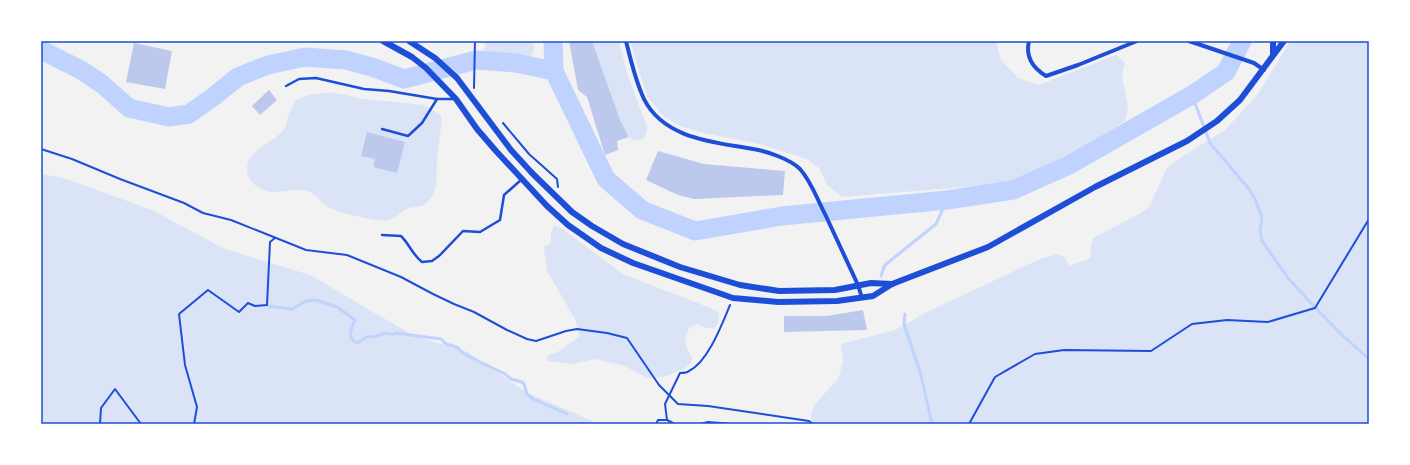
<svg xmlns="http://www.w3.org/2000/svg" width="1410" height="465" viewBox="0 0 1410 465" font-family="'Source Sans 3',sans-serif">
<rect width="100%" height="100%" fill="#f2f2f2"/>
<g fill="#dbe4f7">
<path d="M486,41H533C535,49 534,56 525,59L489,57L485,56L484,52Z"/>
<path d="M592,41H619L627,73L647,127L645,137C641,139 638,142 634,140C622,137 597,56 592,41Z"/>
<polygon points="630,41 996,41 1001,60 1018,78 1039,85 1116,55 1125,62 1122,76 1128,107 1125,121 1091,143 1015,183 842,197 827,185 820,169 807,159 756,143 703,133 680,126 663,116 647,96"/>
<polygon points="1290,41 1369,41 1369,424 812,424 811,413 815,404 838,379 843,362 841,344 895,330 927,312 1040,259 1058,254 1065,258 1069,266 1091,258 1090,249 1093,238 1139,214 1149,207 1167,168 1183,156 1225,130 1258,94"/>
<path d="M331,92L365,99L424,105L440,114L442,121C440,134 438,147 437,160C436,176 440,192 425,204C419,208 413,206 407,209C401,212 396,218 389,220C381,223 336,212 328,207C321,203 318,196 310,192C297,187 283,193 271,192C260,191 246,181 247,169C247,149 276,142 285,128C287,124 287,118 289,113C291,109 294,104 296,100L308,95Z"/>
<polygon points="41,174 64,178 152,210 225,249 310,275 414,336 468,352 526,392 599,424 41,424"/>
<path d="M554,225L561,228L623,274L708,307L718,312C720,319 719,323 714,328H706L697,324L690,327C686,333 684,342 687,348C691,356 693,355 691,363L684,369L663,377L647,378L625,366L608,362L594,359L573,364L548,361L547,358L550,354L556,353L580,336L575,319L547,271C547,262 544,255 544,247L551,243V234Z"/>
</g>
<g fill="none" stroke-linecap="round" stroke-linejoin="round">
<g stroke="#bfd3fe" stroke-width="3">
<polyline points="1192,95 1210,143 1249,189 1255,199 1262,218 1260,231 1262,241 1288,278 1309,301 1343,336 1369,359"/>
<polyline points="881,276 885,265 936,224 947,200"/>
<path d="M268,306L292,309L306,301L316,300L337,307L355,320C351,330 346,337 357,343L367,337C375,338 379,334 386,333C391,333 392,336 396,333L441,339L446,344L457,347L463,353L474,359L505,374L511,379L522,382L524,384L527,394L533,399L567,414"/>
<polyline points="905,314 904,324 921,375 932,424"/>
</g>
<g stroke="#bfd3fe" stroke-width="19">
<polyline points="553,41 554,71 606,179 642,210 695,231 782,216 947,200 1013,190 1069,165 1192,95 1226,72 1242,41"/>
<polyline points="41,50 81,70 102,84 129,108 169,117 189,114 213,97 238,77 268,65 305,57 346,60 372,67 404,79 476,60 516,63 554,71"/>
</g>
</g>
<g fill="#bdc9ec">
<polygon points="569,41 592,41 620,120 629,137 617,141 618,150 605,155 587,97 578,90"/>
<polygon points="134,43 172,51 165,89 126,82"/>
<polygon points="269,90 277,100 260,115 252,106"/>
<polygon points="367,132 405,142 397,173 373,167 375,159 361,156"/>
<polygon points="658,151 704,164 785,171 783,195 694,199 678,195 646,180"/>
<polygon points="863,310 867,330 784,332 784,316 827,316"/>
</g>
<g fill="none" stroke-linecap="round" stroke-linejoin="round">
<g stroke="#1d4ed8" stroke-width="2">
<polyline points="474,88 475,41"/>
<polyline points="503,123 529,154 557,179 558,187"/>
<polyline points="41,149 72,159 120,179 184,203 203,213 231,220 306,250 347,255 401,277 433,294 454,304 474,312 507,330 527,339 536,341 566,331 577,329 607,333 627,338 659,385 678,404 708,406 809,421 813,424"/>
<path d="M667,420L665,404L680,373C683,373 687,373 689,371C708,362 722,324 730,305"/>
<polyline points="100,424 101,408 115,389 141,424"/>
<polyline points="194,424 197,407 185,365 179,314 208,290 239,312 248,303 255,306 267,305 270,242 275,238"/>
<polyline points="656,424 658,420 667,420 675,424"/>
<polyline points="700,424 708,422 733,424"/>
<polyline points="969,424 995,377 1035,354 1064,350 1151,351 1192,324 1227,320 1268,322 1315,308 1369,219"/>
</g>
<g stroke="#1d4ed8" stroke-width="2.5">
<polyline points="286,86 299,79 316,78 364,89 389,91 437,99 453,99"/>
<polyline points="382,129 408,136 422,123 437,99"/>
<path d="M382,235L401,236C410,245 412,254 422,262L432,261L439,256L463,231L480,232L500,220L504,195L521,180"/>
</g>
<g stroke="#1d4ed8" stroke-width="4">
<path d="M626,41C631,61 635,80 644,99C664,139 714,142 753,149C766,151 790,159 800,169C811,181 817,199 825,214C836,238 847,261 858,285L862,298"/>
<path d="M1029,41C1025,57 1033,68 1046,76L1078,65L1137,41"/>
<polyline points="1189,41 1254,63 1264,70"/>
</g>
<g stroke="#1d4ed8" stroke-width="6">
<polyline points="383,41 412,57 426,68 456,99 477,129 496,151 547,206 568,225 601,248 633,263 733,298 778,302 837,301 873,296 892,284 988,247 1095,187 1187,141 1217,121 1240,100 1284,41"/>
<polyline points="409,41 435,58 457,78 511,150 532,173 572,212 592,226 623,244 680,267 740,285 779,291 835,290 871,283 892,284"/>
<polyline points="1273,41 1273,54"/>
</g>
</g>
<rect width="1410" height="465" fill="none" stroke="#ffffff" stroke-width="84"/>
<rect x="42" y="42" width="1326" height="381" fill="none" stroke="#1d4ed8" stroke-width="1.5"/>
</svg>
